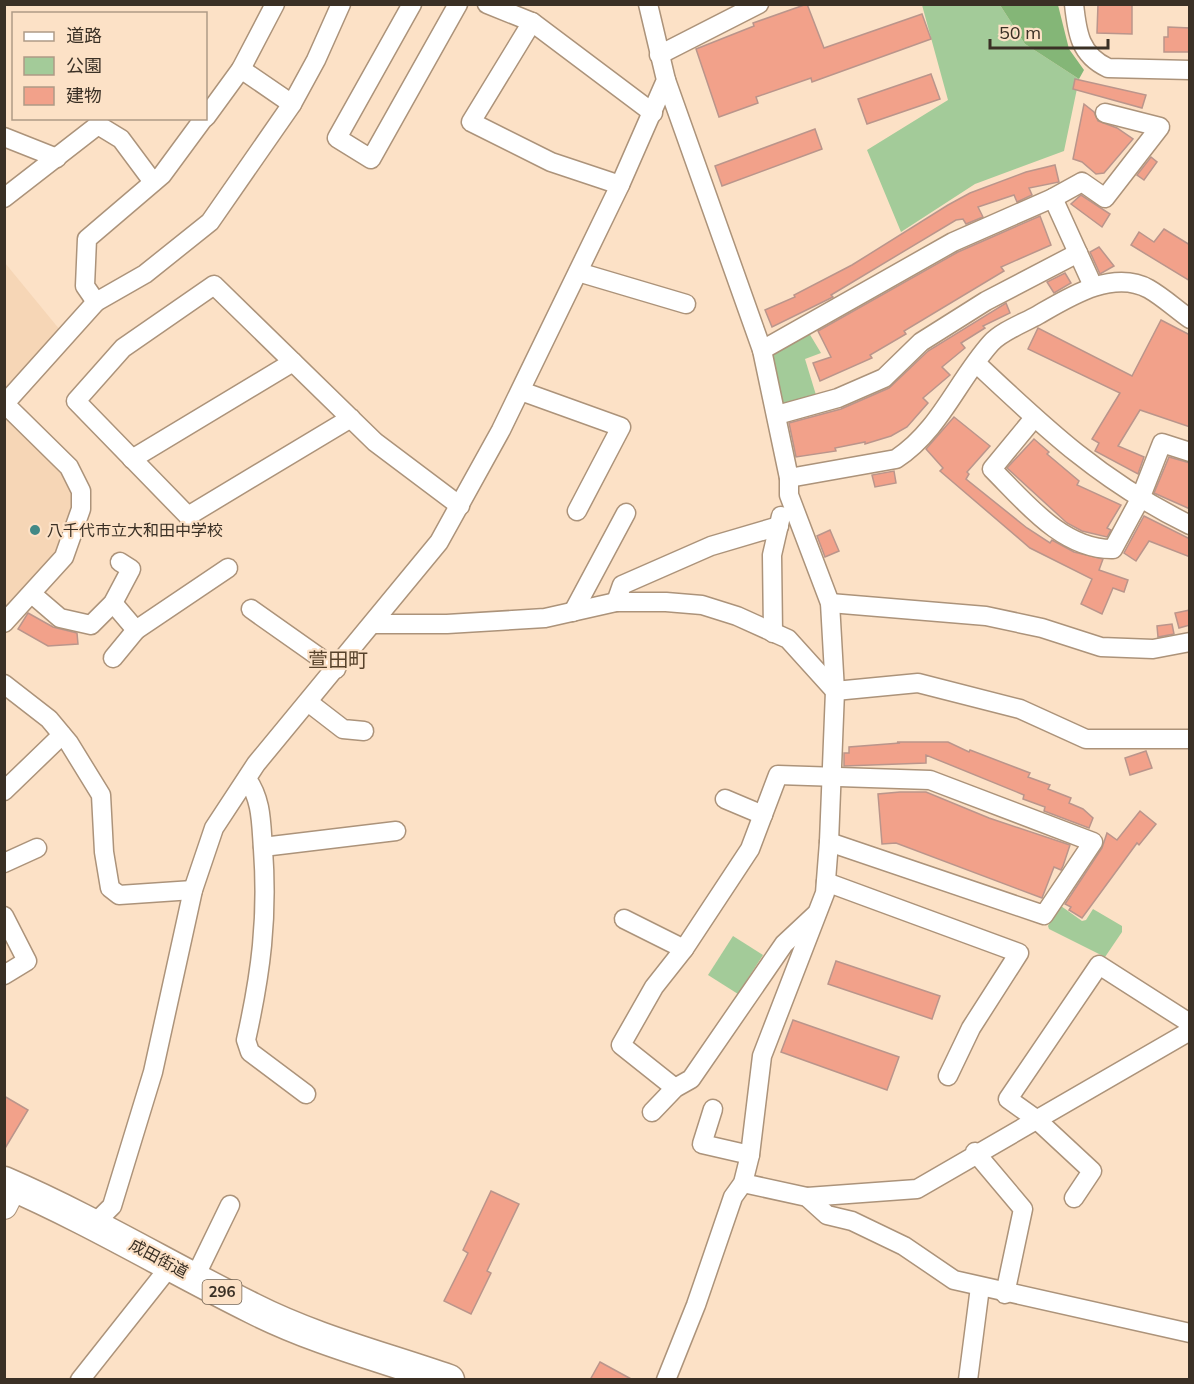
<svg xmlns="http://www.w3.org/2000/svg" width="1194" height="1384" viewBox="0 0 1194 1384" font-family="Mulish,'Noto Sans JP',sans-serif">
<rect width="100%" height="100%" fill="#fce1c6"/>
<g fill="#f6d6b6">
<polygon points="5,263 60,330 5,394"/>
<polygon points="4,414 68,476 74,491 74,507 57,554 4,613"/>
</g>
<g fill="#a3cb99">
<polygon points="922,5 1000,5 1025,44 1079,79 1064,151 975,184 901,232 867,150 948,100"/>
<polygon points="809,333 821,353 805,359 816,395 783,404 771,351"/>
<polygon points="1061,906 1082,921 1086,920 1093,909 1122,926 1122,932 1105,957 1049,929 1048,926 1057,907"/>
<polygon points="733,936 763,955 738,994 708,975"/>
</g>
<polygon fill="#84b677" points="1000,5 1058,5 1069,49 1084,70 1079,79 1025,44"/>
<g fill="#f2a18a" stroke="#ba958b" stroke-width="1.5">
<polygon points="807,4 824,48 922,14 931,39 812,82 811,78 756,97 758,103 719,117 696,49 754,26 753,23"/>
<polygon points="1098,4 1132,4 1132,34 1097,33"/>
<polygon points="1168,27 1190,28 1190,52 1164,52 1164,37 1168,37"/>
<polygon points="931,74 940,99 867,124 858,99"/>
<polygon points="1075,79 1146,95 1142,108 1073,89"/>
<polygon points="1084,104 1094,112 1098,121 1117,128 1133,139 1104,173 1096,174 1082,162 1073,159"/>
<polygon points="815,129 822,149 722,186 715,166"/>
<polygon points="1151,157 1157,162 1144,180 1137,175"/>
<polygon points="1055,165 1059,182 1029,188 1032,195 1017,202 1014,195 978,207 983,217 966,224 963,219 956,220 831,295 833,297 772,327 765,310 795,297 794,295 852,265 948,205 970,193 1026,172"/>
<polygon points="1081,195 1110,214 1102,227 1071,204"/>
<polygon points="1040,216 1051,245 1001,267 1004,271 904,331 906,334 870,355 872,358 820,381 813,363 831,357 818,331 958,252"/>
<polygon points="1164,229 1190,245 1190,281 1131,245 1139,232 1154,242"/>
<polygon points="1099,247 1114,266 1100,274 1090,252"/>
<polygon points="1065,273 1071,283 1054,293 1047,282"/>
<polygon points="1006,303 1010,313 983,326 985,328 961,343 965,348 942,367 950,375 923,398 928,403 907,427 891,436 865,444 865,442 835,448 836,451 796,457 789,423 841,409 889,388 928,351"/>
<polygon points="1161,320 1190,335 1190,427 1140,410 1118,446 1144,457 1138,474 1095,451 1099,443 1092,439 1120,393 1028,349 1038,328 1132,376"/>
<polygon points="954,417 990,446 967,472 969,474 966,479 1027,528 1050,543 1052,540 1074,552 1103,559 1099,570 1128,580 1124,592 1113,588 1102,614 1081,604 1092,579 1030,548 940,471 943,468 926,449"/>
<polygon points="1034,439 1049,452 1047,454 1079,481 1077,485 1121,505 1107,528 1111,530 1107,537 1082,531 1067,523 1007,468"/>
<polygon points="1169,457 1190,463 1190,509 1154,493"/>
<polygon points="894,471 896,483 875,487 872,475"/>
<polygon points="1144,516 1190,539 1190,557 1149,541 1136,561 1124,553"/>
<polygon points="830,530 839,551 825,557 817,536"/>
<polygon points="1190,610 1190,625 1179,628 1175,613"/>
<polygon points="28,613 53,627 77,633 78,644 48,646 18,629"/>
<polygon points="1172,624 1174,634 1158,637 1157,626"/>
<polygon points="897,742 948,742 969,752 970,750 1030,773 1028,777 1050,785 1048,789 1071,798 1069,803 1083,809 1093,818 1089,828 1044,811 1045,807 1023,799 1024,795 926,755 926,763 844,766 844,753 849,753 849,747 900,743"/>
<polygon points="1146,751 1152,768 1130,775 1125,758"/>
<polygon points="900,792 926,792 989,818 1070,845 1063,866 1061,870 1054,867 1042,898 896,843 882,844 878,794"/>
<polygon points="1140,811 1156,824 1139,845 1137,843 1082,918 1069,910 1071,907 1065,904 1102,848 1107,833 1117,840"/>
<polygon points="836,961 940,996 932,1019 828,984"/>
<polygon points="793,1020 899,1057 887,1090 781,1052"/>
<polygon points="4,1096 28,1110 4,1150"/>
<polygon points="491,1191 519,1204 487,1271 491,1273 471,1314 444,1301 468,1253 463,1250"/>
<polygon points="600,1362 633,1380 590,1380"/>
</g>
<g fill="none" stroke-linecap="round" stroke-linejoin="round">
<g stroke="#ac937a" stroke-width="21">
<g id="minor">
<polyline points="412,4 337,138 371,159 458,4"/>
<polyline points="487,4 532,22 653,113"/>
<path d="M1074,4C1077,33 1080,55 1108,68L1190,70"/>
<polyline points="532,22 471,122 551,162 620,185"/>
<polyline points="659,55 759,4"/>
<polyline points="241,69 292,104"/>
<polyline points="206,117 241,69 275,4"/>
<polyline points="4,137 57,158"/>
<polyline points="4,198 98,125 121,139 153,182"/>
<polyline points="1053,198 1082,182 1105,198 1160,127 1105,113"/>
<polyline points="578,272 686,304"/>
<polyline points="96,302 85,286 87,239 162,175 204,118"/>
<polyline points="762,350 953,242 1053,198 1093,286"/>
<path d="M976,363C1046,429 1102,482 1190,525"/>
<polyline points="521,391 621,427 577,511"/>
<polyline points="777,415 838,398 884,378 921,342 986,301 1078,253"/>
<polyline points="351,418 188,516 76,401 123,348 214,285 375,442 460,506"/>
<path d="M1034,418L992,469C1025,502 1063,550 1113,549L1140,499L1162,443L1190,452"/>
<polyline points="132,459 293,362"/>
<path d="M789,478L896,459C940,430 957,381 991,343C1002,331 1024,323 1038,315C1069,297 1113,269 1149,289C1163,297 1176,309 1190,319"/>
<polyline points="32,594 60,618 91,625 113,603 131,569 120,562"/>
<polyline points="616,602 622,585 711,546 779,526"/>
<polyline points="113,603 136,630 228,568"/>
<polyline points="830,603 986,616 1042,628 1101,647 1153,649 1190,642"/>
<polyline points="251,609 336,669"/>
<polyline points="573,612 626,513"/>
<polyline points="4,623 64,557 81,509 81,491 69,467 8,407 8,400 96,302 145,274 210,222 292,104 316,60 341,4"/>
<polyline points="373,624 447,624 545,618 616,602 666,602 702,605 737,616 788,639 835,691 918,683 1020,709 1086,739 1190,739"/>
<polyline points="773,633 772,555 781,516"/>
<polyline points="113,658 136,630"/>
<polyline points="4,684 49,719 69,743 101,795 104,852 110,888 119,895 193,890"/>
<polyline points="308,702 343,729 364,731"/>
<path d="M247,779C262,800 261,823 263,849C268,918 261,973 246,1040L250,1052L306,1094"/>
<polyline points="4,791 62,735"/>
<polyline points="725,799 763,815"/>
<polyline points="263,847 396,831"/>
<polyline points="4,863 37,848"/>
<polyline points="826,882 1019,953 971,1028 948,1076"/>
<polyline points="4,916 27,961 4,975"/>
<polyline points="624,919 684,949"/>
<polyline points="675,1088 621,1045 654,987 684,949 750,849 778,775 930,780 1093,842 1044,915 829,842"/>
<polyline points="713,1109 702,1144 750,1155"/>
<polyline points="652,1112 675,1088 691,1079 784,944 815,915"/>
<polyline points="975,1152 1023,1209 1005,1294"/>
<polyline points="743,1183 807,1197 827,1215 852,1221 904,1246 954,1280 1190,1333"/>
<polyline points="807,1197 917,1189 1190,1031"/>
<polyline points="1074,1198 1092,1171 1036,1119 1008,1099 1099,965 1185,1020 1190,1026"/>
<polyline points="95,1223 112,1206 153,1072 193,890 214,828 256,764 439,542 501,430 620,185 666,80 648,4"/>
<polyline points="195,1277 230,1205"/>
<polyline points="80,1380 171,1265"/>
<polyline points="666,1380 696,1305 733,1197 743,1183 750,1155 762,1056 825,893 829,842 835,691 830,603 789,495 789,478 762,350 666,80"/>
<polyline points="968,1380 980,1287"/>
</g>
</g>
<g stroke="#ac937a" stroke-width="28">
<polyline id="secondary" points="4,1206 14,1186"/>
</g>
<g stroke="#ac937a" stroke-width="33">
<path id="trunk" d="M4,1182C90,1219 169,1267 252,1308C315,1340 383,1357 449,1380"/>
</g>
<use href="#minor" stroke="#fff" stroke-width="18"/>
<use href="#secondary" stroke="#fff" stroke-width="26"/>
<use href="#trunk" stroke="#fff" stroke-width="30"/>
</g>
<circle fill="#428986" stroke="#fce1c6" stroke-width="2" cx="35" cy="530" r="6"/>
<g text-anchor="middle" stroke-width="4.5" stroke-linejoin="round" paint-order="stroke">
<rect fill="#fce1c6" stroke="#746555" stroke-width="1.5" x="202.5" y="1280" width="39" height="24" rx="4.5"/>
<g font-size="15" font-weight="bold" fill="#3a3025">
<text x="222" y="1297">296</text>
</g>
<g font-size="16" fill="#3a3025" stroke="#fce1c6" text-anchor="start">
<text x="47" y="536">八千代市立大和田中学校</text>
</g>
<g font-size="16" fill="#3a3025" stroke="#fce1c6">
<text transform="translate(159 1258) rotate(28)" y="6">成田街道</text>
</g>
<g font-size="20" fill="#57422b" stroke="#fce1c6">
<text x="338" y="667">萱田町</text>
</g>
</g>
<rect width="1194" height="1384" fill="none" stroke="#3a3025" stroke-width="12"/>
<rect x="12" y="12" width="195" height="108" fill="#fce1c6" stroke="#ae9a86" stroke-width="1.5"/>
<rect x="24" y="32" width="30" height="9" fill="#ffffff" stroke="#ae9a86" stroke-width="1.5"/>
<text x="66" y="42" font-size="18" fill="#3a3025">道路</text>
<rect x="24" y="57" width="30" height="18" fill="#a3cb99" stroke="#ae9a86" stroke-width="1.5"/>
<text x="66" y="72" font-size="18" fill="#3a3025">公園</text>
<rect x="24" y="87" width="30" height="18" fill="#f2a18a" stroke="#ae9a86" stroke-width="1.5"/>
<text x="66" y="102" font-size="18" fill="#3a3025">建物</text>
<path d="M990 39v9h118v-9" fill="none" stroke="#3a3025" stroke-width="3"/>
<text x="999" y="39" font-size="18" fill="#3a3025" stroke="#fce1c6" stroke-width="4.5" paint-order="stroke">50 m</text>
</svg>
